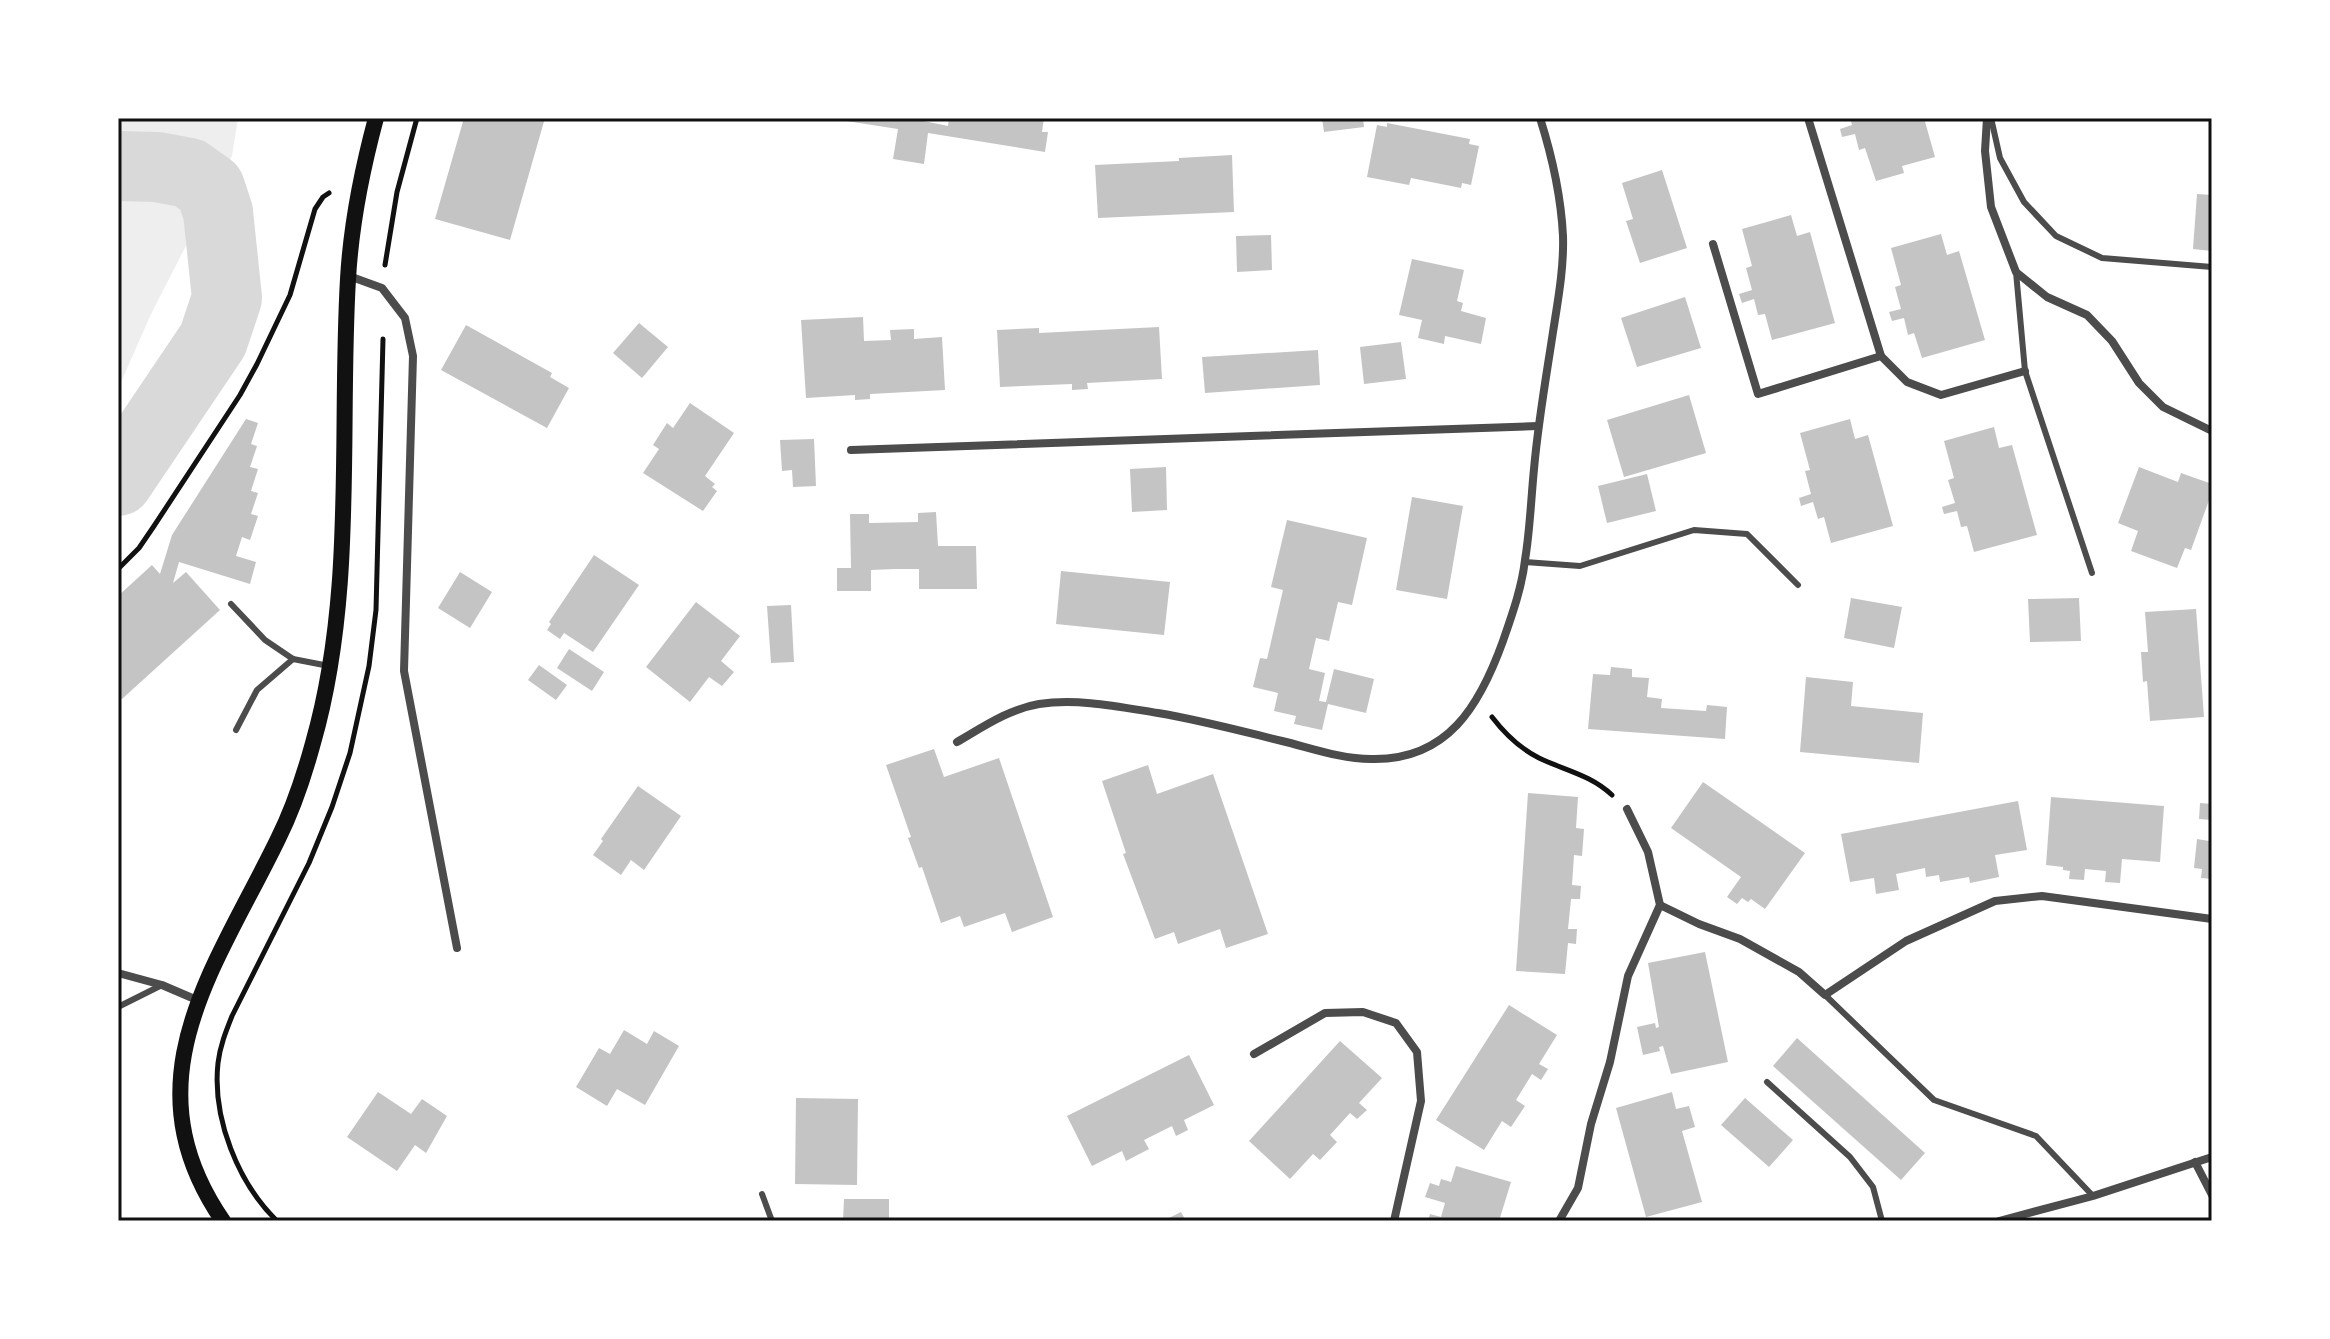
<svg xmlns="http://www.w3.org/2000/svg" width="2330" height="1339" viewBox="0 0 2330 1339" font-family="Mulish,sans-serif">
<rect width="100%" height="100%" fill="#fff"/>
<polygon fill="#eee" points="118,118 238,118 232,156 151,314 118,389"/>
<g fill="none" stroke-linecap="round" stroke-linejoin="round">
<polyline stroke="#d9d9d9" stroke-width="70" points="118,166 157,167 189,173 210,188 218,212 227,298 213,340 118,481"/>
</g>
<g fill="#c4c4c4">
<polygon points="464,118 545,118 510,240 435,219"/>
<polygon points="827,118 909,118 948,126 949,118 1044,118 1042,132 1048,132 1045,152 928,133 924,164 893,159 898,129"/>
<polygon points="1322,118 1363,118 1364,127 1324,132"/>
<polygon points="1850,118 1924,118 1935,157 1902,166 1904,173 1876,181 1865,148 1859,150 1855,134 1842,137 1840,129 1852,125"/>
<polygon points="1387,123 1470,139 1469,144 1479,146 1471,185 1462,183 1461,188 1411,178 1409,185 1367,177 1377,125 1387,127"/>
<polygon points="1232,155 1234,212 1098,218 1095,165 1179,161 1179,158"/>
<polygon points="1662,170 1687,248 1640,263 1626,221 1633,219 1622,183"/>
<polygon points="2197,194 2212,195 2212,251 2193,249"/>
<polygon points="1791,215 1797,236 1810,232 1835,323 1772,340 1765,314 1758,315 1754,299 1742,303 1739,294 1752,290 1746,268 1752,266 1742,229"/>
<polygon points="1941,234 1947,255 1959,251 1985,340 1922,358 1914,333 1908,335 1904,318 1892,321 1889,312 1901,309 1895,287 1901,285 1891,248"/>
<polygon points="1271,235 1272,270 1237,272 1236,236"/>
<polygon points="1412,259 1464,270 1457,301 1463,303 1461,311 1486,318 1481,344 1445,336 1444,344 1418,338 1422,320 1399,315"/>
<polygon points="1685,297 1701,348 1637,367 1621,318"/>
<polygon points="863,317 864,341 891,340 890,330 914,329 914,339 942,337 945,390 870,394 870,399 855,400 855,395 806,398 801,320"/>
<polygon points="639,323 668,347 642,378 613,353"/>
<polygon points="466,325 552,373 550,377 569,388 547,428 441,370"/>
<polygon points="1159,327 1162,379 1087,383 1088,389 1072,390 1072,384 1000,387 997,330 1039,328 1039,333"/>
<polygon points="1401,342 1406,379 1364,384 1360,347"/>
<polygon points="1318,350 1320,385 1205,393 1202,357"/>
<polygon points="1689,395 1706,453 1624,477 1607,420"/>
<polygon points="690,403 734,433 705,476 715,484 712,487 717,491 703,511 643,473 659,449 653,445 667,423 673,428"/>
<polygon points="246,419 258,423 251,444 257,446 250,467 258,469 251,491 258,493 251,514 258,516 250,540 242,537 236,556 256,562 250,584 179,562 173,583 186,572 220,610 122,699 118,695 118,596 152,565 160,574 172,535"/>
<polygon points="1850,419 1855,439 1868,435 1893,526 1831,543 1824,517 1818,519 1813,502 1801,506 1799,498 1811,494 1805,471 1810,470 1800,433"/>
<polygon points="1994,427 1999,448 2012,445 2037,535 1974,552 1967,526 1961,527 1957,511 1944,514 1942,507 1955,503 1948,480 1954,478 1944,441"/>
<polygon points="814,439 816,486 793,487 792,470 782,471 780,440"/>
<polygon points="1166,467 1167,510 1132,512 1130,469"/>
<polygon points="2139,467 2178,482 2181,473 2212,484 2212,492 2191,550 2185,548 2177,568 2131,551 2138,531 2118,523"/>
<polygon points="1647,474 1656,511 1607,523 1598,486"/>
<polygon points="1412,497 1463,506 1447,599 1396,590"/>
<polygon points="936,512 938,546 976,546 977,589 919,589 919,569 895,569 871,570 871,591 837,591 837,568 851,568 850,514 869,514 869,523 918,522 918,513"/>
<polygon points="1287,520 1367,538 1352,605 1338,602 1329,641 1316,638 1309,669 1325,673 1319,701 1326,702 1334,669 1374,679 1366,713 1328,704 1322,730 1294,724 1296,716 1274,711 1278,693 1253,687 1260,658 1267,659 1283,590 1271,587"/>
<polygon points="594,555 639,585 593,652 564,633 560,639 547,630 551,624 549,622"/>
<polygon points="1061,571 1170,582 1164,635 1056,624"/>
<polygon points="460,572 492,592 470,628 438,608"/>
<polygon points="1851,598 1902,607 1894,648 1844,638"/>
<polygon points="2079,598 2081,641 2030,642 2028,599"/>
<polygon points="696,602 740,636 721,661 734,672 722,686 709,677 690,702 646,667"/>
<polygon points="791,605 794,662 771,663 767,606"/>
<polygon points="2196,609 2204,717 2150,721 2147,681 2143,682 2141,652 2148,652 2145,612"/>
<polygon points="569,649 604,672 592,691 557,668"/>
<polygon points="539,665 567,685 556,700 528,680"/>
<polygon points="1611,667 1632,669 1632,677 1649,678 1647,697 1662,699 1661,708 1706,711 1707,705 1727,707 1725,739 1588,729 1593,674 1610,675"/>
<polygon points="1806,677 1853,682 1851,706 1923,713 1919,763 1800,752"/>
<polygon points="934,749 944,777 999,758 1053,917 1012,932 1005,913 964,927 960,916 941,923 922,867 919,868 908,838 911,837 886,765"/>
<polygon points="1148,765 1157,794 1213,774 1268,934 1226,948 1220,929 1178,944 1174,932 1155,939 1123,854 1126,853 1102,781"/>
<polygon points="1703,782 1805,853 1765,909 1751,899 1748,902 1742,898 1737,904 1727,897 1741,877 1671,828"/>
<polygon points="638,786 681,816 644,870 631,860 621,875 593,855 603,841 601,839"/>
<polygon points="1528,793 1578,797 1576,828 1584,829 1582,856 1574,855 1572,885 1581,886 1580,899 1571,899 1568,929 1577,929 1576,944 1568,943 1565,974 1516,971"/>
<polygon points="2051,797 2164,806 2160,862 2122,859 2120,883 2105,882 2106,871 2085,869 2084,880 2069,879 2070,871 2063,870 2063,867 2046,865"/>
<polygon points="2018,801 2027,850 1995,855 1999,877 1970,883 1969,877 1940,882 1939,875 1926,877 1925,868 1896,874 1899,890 1876,894 1874,878 1850,882 1841,834"/>
<polygon points="2200,803 2212,804 2212,820 2199,819"/>
<polygon points="2210,834 2212,834 2212,879 2201,878 2202,869 2194,868 2197,839 2209,841"/>
<polygon points="1705,952 1728,1062 1671,1074 1663,1046 1659,1047 1660,1051 1643,1055 1637,1027 1655,1023 1656,1028 1659,1027 1648,963"/>
<polygon points="1509,1005 1557,1035 1539,1064 1548,1069 1541,1080 1532,1074 1516,1100 1525,1106 1511,1127 1502,1121 1484,1150 1436,1120"/>
<polygon points="624,1030 647,1044 654,1031 679,1046 645,1105 617,1089 607,1106 576,1087 599,1048 610,1054"/>
<polygon points="1797,1038 1925,1153 1901,1180 1773,1066"/>
<polygon points="1340,1041 1382,1078 1359,1103 1367,1110 1357,1119 1350,1113 1330,1135 1337,1142 1320,1160 1313,1154 1290,1179 1249,1141"/>
<polygon points="1189,1055 1214,1105 1184,1120 1188,1130 1176,1136 1172,1126 1144,1140 1149,1149 1126,1161 1122,1151 1092,1166 1067,1116"/>
<polygon points="378,1092 411,1114 422,1099 447,1116 426,1153 415,1145 397,1171 347,1137"/>
<polygon points="1672,1092 1676,1109 1689,1106 1695,1127 1682,1131 1702,1202 1646,1217 1616,1108"/>
<polygon points="796,1098 858,1099 857,1185 795,1184"/>
<polygon points="1745,1098 1793,1140 1769,1167 1721,1125"/>
<polygon points="1456,1166 1511,1182 1499,1221 1428,1221 1430,1214 1441,1217 1445,1203 1425,1197 1430,1183 1439,1186 1441,1179 1451,1182"/>
<polygon points="844,1199 889,1199 889,1221 843,1221"/>
<polygon points="1181,1212 1186,1221 1163,1221"/>
</g>
<g fill="none" stroke-linecap="round" stroke-linejoin="round">
<g stroke="#111" stroke-width="5">
<polyline points="385,265 397,192 417,118"/>
<polyline points="118,569 139,548 154,526 240,395 257,364 290,295 315,209 323,197 329,193"/>
<path d="M1492,717C1505,734 1519,748 1539,758C1564,770 1591,775 1612,795"/>
<path d="M277,1221C238,1183 212,1118 218,1063C220,1046 226,1031 232,1016L309,863L332,807L350,753L369,666L376,610L383,339"/>
</g>
<g stroke="#4c4c4c" stroke-width="6">
<polyline points="1991,118 2000,158 2024,202 2056,236 2102,258 2212,267"/>
<polyline points="2016,272 2025,371 2092,573"/>
<polyline points="1525,562 1580,566 1694,530 1747,534 1798,585"/>
<polyline points="231,604 265,640 293,659 329,666"/>
<polyline points="236,730 257,690 293,659"/>
<polyline points="1825,995 1934,1100 2036,1136 2093,1196"/>
<polyline points="118,1007 162,985"/>
<polyline points="1767,1082 1850,1157 1873,1187 1882,1221"/>
<polyline points="762,1194 772,1221"/>
</g>
<g stroke="#4c4c4c" stroke-width="8">
<polyline points="1808,118 1881,356"/>
<polyline points="1987,118 1985,151 1991,207 2016,272 2047,297 2087,315 2112,341 2139,383 2163,407 2212,431"/>
<polyline points="1713,244 1758,394 1881,356 1907,382 1941,395 2025,371"/>
<polyline points="349,276 382,288 405,318 413,356 404,671 457,948"/>
<polyline points="851,450 1538,426"/>
<path d="M957,742C983,727 1009,709 1039,704C1078,698 1120,707 1158,713C1200,720 1241,731 1282,741C1311,748 1341,759 1371,759C1448,761 1480,705 1503,641C1512,615 1522,587 1525,560C1530,530 1531,499 1534,469C1538,423 1546,378 1553,332C1558,300 1564,268 1563,236C1561,196 1552,156 1540,118"/>
<polyline points="1660,905 1699,924 1740,939 1799,972 1825,995 1906,941 1995,901 2042,896 2212,919"/>
<polyline points="118,973 162,985 197,1000"/>
<polyline points="1254,1054 1325,1013 1363,1012 1396,1023 1417,1052 1421,1101 1394,1221"/>
<polyline points="2195,1162 2212,1195"/>
<polyline points="1559,1221 1578,1188 1591,1124 1610,1062 1628,976 1660,905 1648,852 1627,809"/>
<polyline points="1999,1221 2093,1196 2212,1157"/>
</g>
<path stroke="#111" stroke-width="16" d="M223,1221C126,1080 216,967 278,839C293,809 304,776 313,743C356,593 339,432 348,279C351,225 362,170 376,118"/>
</g>
<rect width="2330" height="1339" fill="none" stroke="#ffffff" stroke-width="240"/>
<rect x="120" y="120" width="2090" height="1099" fill="none" stroke="#111" stroke-width="3"/>
</svg>
